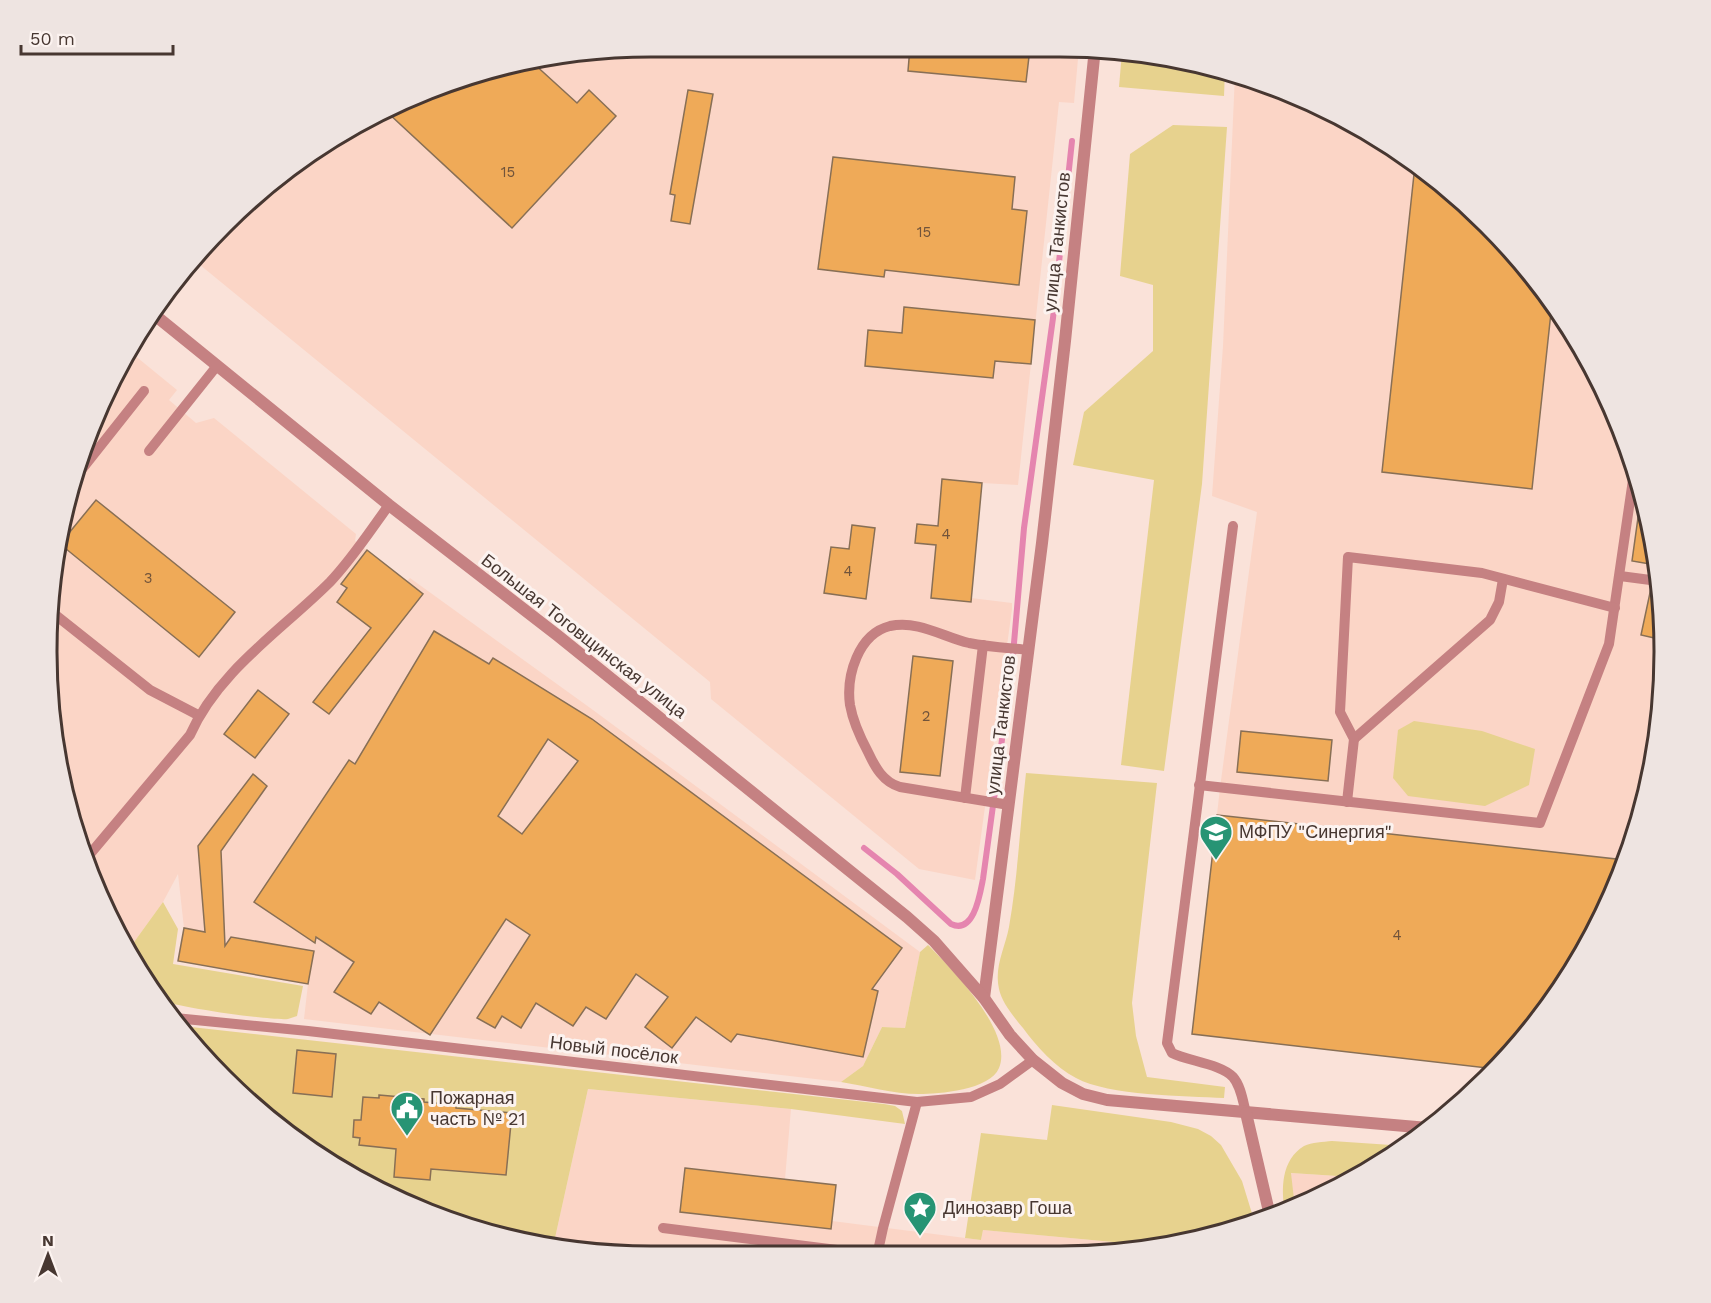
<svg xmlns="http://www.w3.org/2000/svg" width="1711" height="1303" viewBox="0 0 1711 1303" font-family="'Work Sans',sans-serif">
<rect width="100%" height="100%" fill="#fae2d9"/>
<g fill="#fbd5c6">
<polygon points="652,47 1079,48 1074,103 1059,102 1018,485 982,483 971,598 1012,603 1012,609 975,880 919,869 711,699 710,682 194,260 223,224 349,128 495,67"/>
<polygon points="1235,74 1327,109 1396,149 1487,223 1562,315 1618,420 1653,533 1664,651 1653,769 1619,883 1496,1069 1192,1034 1220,788 1257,512 1212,496 1223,346"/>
<polygon points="128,350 177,390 169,400 196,423 214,418 356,534 355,541 407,581 410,578 593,710 920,952 905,1028 882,1027 863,1066 841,1082 304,1019 308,984 184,928 178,874 163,902 129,949 79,846 48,691 58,533 109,384"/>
<polygon points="588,1089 791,1109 785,1179 836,1185 832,1221 981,1240 983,1230 1124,1243 1123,1251 572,1251 553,1247"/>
<polygon points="1290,1173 1353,1177 1295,1208"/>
</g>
<g fill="#e7d28e">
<polygon points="1122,52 1216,67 1225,70 1224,96 1119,87"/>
<polygon points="1173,125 1227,127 1202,484 1164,771 1121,765 1154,480 1073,465 1084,412 1153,351 1153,285 1120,276 1130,154"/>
<polygon points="1414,721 1482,731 1535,749 1529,785 1485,806 1408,796 1393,778 1398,730"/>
<path d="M1026,773L1157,783L1132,1003L1136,1036L1147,1077L1225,1087L1224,1098C1185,1096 1109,1096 1076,1078C1055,1067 1037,1047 1023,1028C1014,1017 1002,1003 999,989C994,967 1005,948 1009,927C1018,876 1020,824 1026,773Z"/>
<path d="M163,902L178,929L173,964L303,986L297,1016C294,1017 291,1018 288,1019C272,1021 175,1007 160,1000C147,994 136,962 129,949Z"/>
<path d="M928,945C951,968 1014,1032 999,1068C990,1090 939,1094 919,1094C893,1094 866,1086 841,1082L863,1066L882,1027L905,1028L920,952Z"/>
<polygon points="182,1026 884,1104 895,1106 902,1111 905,1124 791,1109 588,1089 553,1247 457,1224 349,1175 252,1106"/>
<polygon points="1052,1105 1171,1122 1198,1129 1211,1136 1221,1145 1242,1181 1254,1220 1138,1251 1123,1251 1124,1243 983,1230 981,1240 965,1238 981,1133 1047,1140"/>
<path d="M1332,1141L1406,1146L1396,1154L1353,1177L1291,1173L1295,1208L1285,1212C1281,1189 1281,1160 1304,1146C1312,1142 1323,1142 1332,1141Z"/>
</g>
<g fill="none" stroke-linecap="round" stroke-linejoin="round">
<path stroke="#e585af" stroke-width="6" d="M864,848L897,874L951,924C974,935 980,894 983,879L1012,666L1024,528L1053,318L1072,141"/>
</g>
<g fill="#efaa58" stroke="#886f55" stroke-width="1.5" fill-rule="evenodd">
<polygon points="910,47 1030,48 1026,82 908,71"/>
<polygon points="532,62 577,103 589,90 616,116 512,228 387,112 495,67"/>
<polygon points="688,90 713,94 690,224 671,221 675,195 670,194"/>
<polygon points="833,157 1015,177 1012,209 1027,211 1019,285 885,270 884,277 818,269"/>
<polygon points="1415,165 1487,223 1552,303 1532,489 1382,472"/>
<polygon points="904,307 1035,320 1031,364 995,361 993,378 865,366 868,330 902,333"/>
<polygon points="942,479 982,483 971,602 931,598 936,545 915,543 917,524 938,526"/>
<polygon points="1641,496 1653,533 1656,565 1632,561"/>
<polygon points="96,500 235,612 199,657 60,544"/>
<polygon points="852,525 875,528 866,599 824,593 831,547 849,549"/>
<polygon points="367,550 423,594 329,714 313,702 371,628 337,602 347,588 341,584"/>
<polygon points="1651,588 1658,588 1663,640 1641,635"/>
<path d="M434,631L489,664L493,658L592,719L902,948L872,989L878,991L863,1057L737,1034L731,1042L696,1017L672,1048L645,1027L668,997L636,974L606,1019L586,1007L573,1026L536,1003L521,1028L502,1016L495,1028L477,1018L530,935L506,919L430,1035L379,1002L371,1014L334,992L354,962L316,937L315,943L254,902L349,760L355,764ZM548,739L578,761L522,834L498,816Z"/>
<polygon points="913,656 953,661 940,776 900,772"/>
<polygon points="258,690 289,714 255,758 224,734"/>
<polygon points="1241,731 1332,740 1328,781 1237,772"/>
<polygon points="253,774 267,786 221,851 225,946 231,937 314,951 308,984 178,961 184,928 205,932 198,846"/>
<polygon points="1217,815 1625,860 1619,883 1563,987 1496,1069 1192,1034"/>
<polygon points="297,1050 336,1054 332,1097 293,1093"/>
<polygon points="379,1095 424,1099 424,1102 456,1105 456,1108 512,1113 506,1175 431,1169 430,1180 394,1177 396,1149 359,1145 360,1138 353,1137 354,1120 361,1120 363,1097 379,1098"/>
<polygon points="685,1168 836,1185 831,1229 680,1212"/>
</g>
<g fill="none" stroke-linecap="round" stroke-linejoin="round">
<g stroke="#c58182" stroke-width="10">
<polyline points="149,451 216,367"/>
<polyline points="79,473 144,391"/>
<path d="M1233,526L1167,1043L1172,1053C1188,1061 1221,1064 1233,1077C1241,1086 1243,1102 1246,1113"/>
<polyline points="1620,576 1658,581"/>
<polyline points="53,613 150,690 198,715"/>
<polyline points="1354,739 1490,620 1499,602 1503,579"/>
<polyline points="1199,785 1540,823 1609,644 1634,473"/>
<polyline points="965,798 983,645"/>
<polyline points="1347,802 1354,739 1340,712 1348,557 1482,573 1615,608"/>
<path d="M1009,805L900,787C883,782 875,767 868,752C860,737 853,722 850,705C846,676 858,634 890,626C919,620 943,637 969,643C989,647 1009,648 1028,650"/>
<path d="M85,860L190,735C218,671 282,630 330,582C352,559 370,531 389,505"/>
<polyline points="175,1018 308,1031 917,1102 971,1097 1000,1084 1033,1060"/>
<polyline points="663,1228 845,1251"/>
<polyline points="878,1251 883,1228 917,1102"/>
</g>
<polyline stroke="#c58182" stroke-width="12" points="984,998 1042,543 1065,341 1095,48"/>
<g stroke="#c58182" stroke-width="12">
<polyline points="151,312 389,505 557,635 907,917 934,941 984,998 1010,1035 1033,1060 1062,1083 1083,1094 1107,1100 1428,1128"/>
<polyline points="1246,1113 1270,1216"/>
</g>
</g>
<defs>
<g id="university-pin" transform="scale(1.725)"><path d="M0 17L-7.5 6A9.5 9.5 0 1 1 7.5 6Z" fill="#279474" stroke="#fcf3f0"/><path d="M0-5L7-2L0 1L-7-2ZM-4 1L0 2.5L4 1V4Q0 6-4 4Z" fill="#fff"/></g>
<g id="civic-pin" transform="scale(1.725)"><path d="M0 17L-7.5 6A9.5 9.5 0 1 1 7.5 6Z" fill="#279474" stroke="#fcf3f0"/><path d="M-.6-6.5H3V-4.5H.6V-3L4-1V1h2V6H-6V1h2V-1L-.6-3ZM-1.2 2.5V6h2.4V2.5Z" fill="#fff"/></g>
<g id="sight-pin" transform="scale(1.725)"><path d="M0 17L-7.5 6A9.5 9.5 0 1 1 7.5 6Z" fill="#279474" stroke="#fcf3f0"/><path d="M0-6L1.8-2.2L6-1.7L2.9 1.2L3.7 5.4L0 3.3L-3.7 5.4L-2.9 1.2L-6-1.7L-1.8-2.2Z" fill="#fff"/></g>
</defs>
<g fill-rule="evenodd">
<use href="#university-pin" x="1216" y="832"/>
<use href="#civic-pin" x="407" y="1108"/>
<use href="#sight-pin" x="920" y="1208"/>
</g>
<g text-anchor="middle" stroke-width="6" stroke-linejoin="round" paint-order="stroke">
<g font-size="15" fill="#71543b">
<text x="508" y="177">15</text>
<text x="924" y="237">15</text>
<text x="946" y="539">4</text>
<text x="848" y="576">4</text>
<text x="148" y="583">3</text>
<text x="926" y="721">2</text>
<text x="1397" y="940">4</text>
</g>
<g font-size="18" fill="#473731" stroke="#fcf3f0">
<text transform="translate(1057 242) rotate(-84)" y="6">улица Танкистов</text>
<text transform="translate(584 636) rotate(38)" y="6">Большая Тоговщинская улица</text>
<text transform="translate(1001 725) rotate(-83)" y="6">улица Танкистов</text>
<text transform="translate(614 1050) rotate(7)" y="6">Новый посёлок</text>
</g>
<g font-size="18" fill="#473731" stroke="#fcf3f0" text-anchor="start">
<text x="1239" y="838">МФПУ "Синергия"</text>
<text x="430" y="1104">Пожарная<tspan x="430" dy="21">часть № 21</tspan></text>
<text x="943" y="1214">Динозавр Гоша</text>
</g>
</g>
<path d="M0 0H1711V1303H0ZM651 57H1060A594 594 0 0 1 1654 651V652A594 594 0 0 1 1060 1246H651A594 594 0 0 1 57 652V651A594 594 0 0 1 651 57Z" fill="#eee4e1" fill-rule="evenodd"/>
<path fill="none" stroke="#473731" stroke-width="3" d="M651 57H1060A594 594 0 0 1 1654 651V652A594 594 0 0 1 1060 1246H651A594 594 0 0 1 57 652V651A594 594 0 0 1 651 57Z"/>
<g transform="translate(48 1255)" stroke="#fcf3f0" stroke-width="4.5" paint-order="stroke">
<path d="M0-4.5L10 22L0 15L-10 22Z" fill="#473731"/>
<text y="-9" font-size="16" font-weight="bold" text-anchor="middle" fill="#473731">N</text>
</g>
<path d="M21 45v9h152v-9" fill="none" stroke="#473731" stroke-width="3"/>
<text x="30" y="45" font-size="18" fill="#473731" stroke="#fcf3f0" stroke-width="4.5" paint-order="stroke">50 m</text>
</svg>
